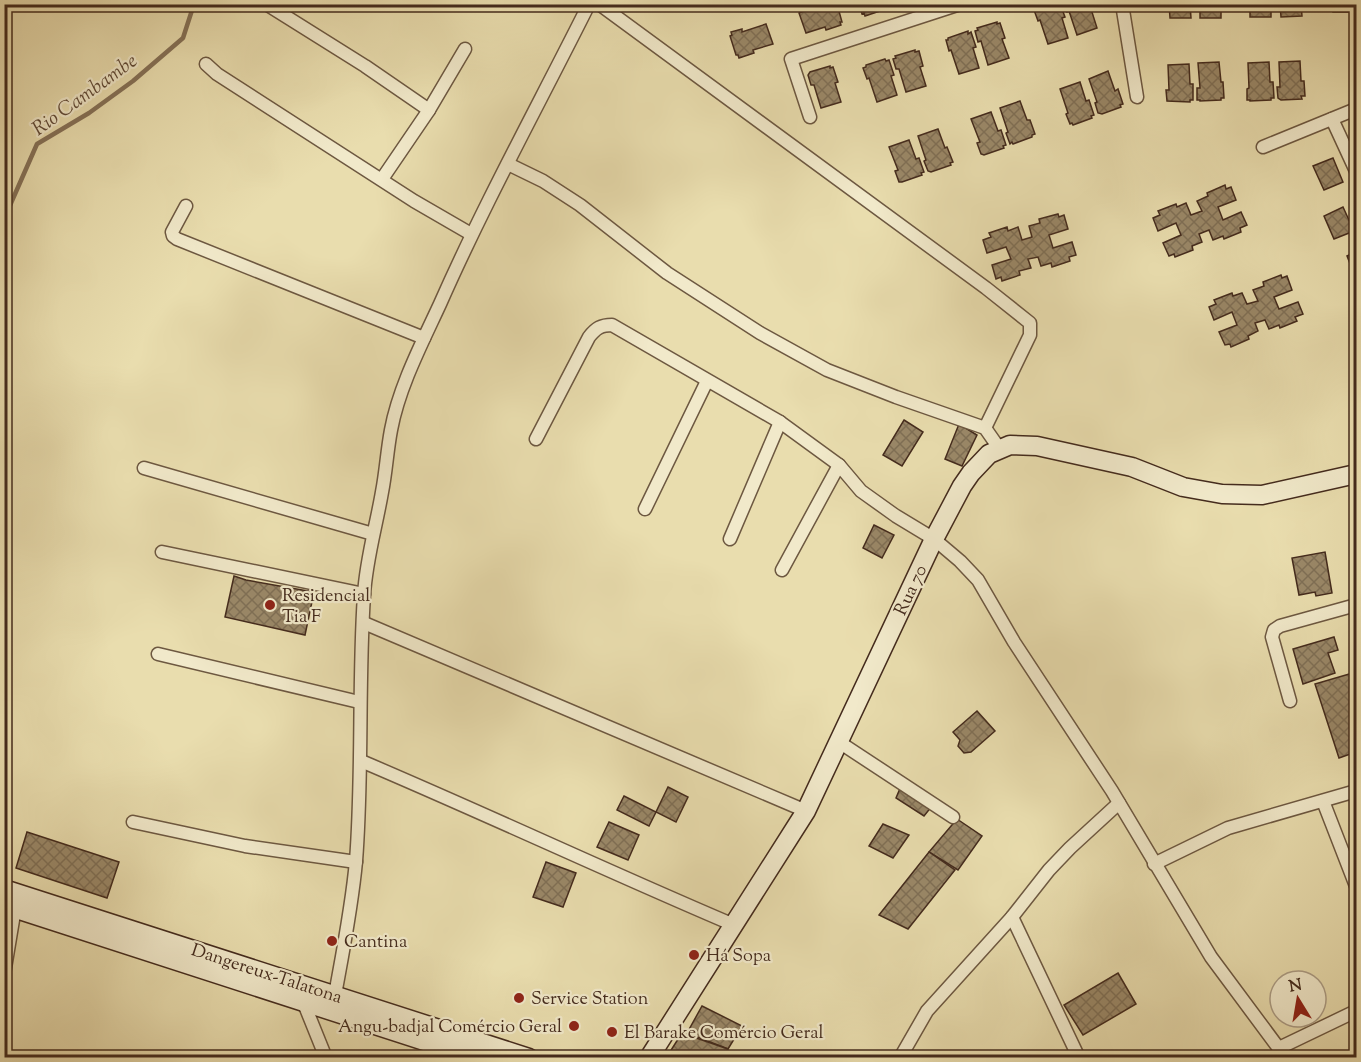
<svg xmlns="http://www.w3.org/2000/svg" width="1361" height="1062" viewBox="0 0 1361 1062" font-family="'Sorts Mill Goudy',serif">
<defs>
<pattern id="building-cross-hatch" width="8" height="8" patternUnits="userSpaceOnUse" patternTransform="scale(1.5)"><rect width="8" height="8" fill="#9a8868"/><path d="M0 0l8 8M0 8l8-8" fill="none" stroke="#7f6f55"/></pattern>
</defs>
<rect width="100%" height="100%" fill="#e9ddae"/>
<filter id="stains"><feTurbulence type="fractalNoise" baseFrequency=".00333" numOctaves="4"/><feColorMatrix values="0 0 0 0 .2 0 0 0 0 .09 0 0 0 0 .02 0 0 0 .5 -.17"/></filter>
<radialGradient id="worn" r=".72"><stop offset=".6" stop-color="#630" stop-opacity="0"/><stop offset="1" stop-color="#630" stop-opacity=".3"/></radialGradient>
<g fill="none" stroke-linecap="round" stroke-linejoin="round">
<polyline stroke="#857157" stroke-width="4.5" points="4,219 37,144 89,113 133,81 183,38 194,4"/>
</g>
<g fill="url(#building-cross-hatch)" stroke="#442b1d" stroke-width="1.5">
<polygon points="823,4 837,4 842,22 840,22 841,25 826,30 825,27 806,33 799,13"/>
<polygon points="859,4 891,4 879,8 880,11 865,16 864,13 862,14"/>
<polygon points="1047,4 1060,4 1065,17 1062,18 1068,38 1048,44 1040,20 1038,21 1034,10"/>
<polygon points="1065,4 1093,4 1094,8 1091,9 1097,28 1077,35 1069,11 1067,12"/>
<polygon points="1169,4 1190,4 1191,18 1170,18"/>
<rect x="1200" y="4" width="21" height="14"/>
<rect x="1250" y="4" width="21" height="13"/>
<polygon points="1280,4 1301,4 1302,16 1281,17"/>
<rect x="1333" y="4" width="21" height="8"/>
<polygon points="997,22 997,24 1000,23 1005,38 1002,39 1009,58 988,65 981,41 978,42 975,31 978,30 977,28"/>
<polygon points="766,24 773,44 753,50 754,53 739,58 738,55 736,55 730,36 732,35 731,32 742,29 742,32"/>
<polygon points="968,31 968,34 971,32 976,47 973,48 979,68 959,74 951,50 949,51 946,40 948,40 948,38"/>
<polygon points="915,50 915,52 919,51 923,66 920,67 926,86 906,92 899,69 896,69 893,59 896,58 895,56"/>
<polygon points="885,59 886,61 889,60 894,75 891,76 897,95 877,102 869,78 867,79 863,68 866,67 866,65"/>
<polygon points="1300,61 1301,81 1304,81 1305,96 1301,96 1302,99 1281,100 1278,98 1277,87 1280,87 1279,62"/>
<polygon points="1219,62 1221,82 1223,82 1224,98 1221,98 1221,100 1200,101 1200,100 1197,100 1197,88 1200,88 1198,63"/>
<polygon points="1269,62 1270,82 1273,82 1274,98 1271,98 1271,100 1250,101 1250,100 1247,100 1247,89 1249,88 1248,63"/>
<polygon points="1189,64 1190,84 1193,84 1193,100 1190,100 1190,102 1167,101 1166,90 1169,90 1168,65"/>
<polygon points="830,66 830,68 833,67 838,82 835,83 841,102 821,108 814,85 811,85 808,75 810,72"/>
<polygon points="1108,71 1115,91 1118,89 1123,104 1120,105 1121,107 1102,114 1098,113 1095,103 1097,102 1089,79"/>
<polygon points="1080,82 1086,101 1089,100 1094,115 1091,116 1092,118 1073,125 1072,123 1070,124 1066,114 1068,113 1060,89"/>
<polygon points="1020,101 1027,120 1030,120 1035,134 1032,135 1032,137 1013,144 1012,142 1010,144 1006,133 1008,132 1000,108"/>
<polygon points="991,112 998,131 1001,130 1006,145 1003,146 1004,148 984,155 981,154 977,143 980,142 971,119"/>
<polygon points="938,129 945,148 947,147 953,162 950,163 951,165 931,172 928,171 924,161 926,160 918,136"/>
<polygon points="909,140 916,159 919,158 924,172 921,173 922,175 902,182 899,182 895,171 898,170 889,147"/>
<polygon points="1333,158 1343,182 1324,190 1313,166"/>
<polygon points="1225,185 1226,189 1231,187 1236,200 1218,207 1223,220 1241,212 1247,225 1240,228 1241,232 1224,239 1223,236 1213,240 1209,230 1199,234 1202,242 1192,246 1193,250 1175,257 1174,254 1169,256 1163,243 1181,235 1176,223 1158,231 1153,218 1160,215 1158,211 1176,204 1177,207 1186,203 1191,215 1202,211 1197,201 1208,196 1207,193"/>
<polygon points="1343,207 1354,231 1334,239 1324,216"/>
<polygon points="1058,214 1059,217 1064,215 1068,229 1049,235 1053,248 1072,242 1076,255 1069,257 1070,261 1052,267 1051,263 1041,266 1038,257 1028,259 1031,268 1019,271 1020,275 1002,281 1001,277 996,279 992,265 1011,259 1006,247 987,253 983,240 991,237 989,233 1007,227 1008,231 1018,227 1022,240 1032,237 1029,226 1040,223 1039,219"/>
<polygon points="1356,252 1356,279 1347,256"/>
<polygon points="1281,275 1282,278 1287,276 1292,290 1274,297 1279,309 1298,302 1303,314 1295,317 1297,321 1280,328 1279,325 1269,329 1265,320 1255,323 1258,331 1248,336 1249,339 1231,347 1230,344 1225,345 1219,332 1237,325 1232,312 1214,320 1209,307 1216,304 1214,300 1232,293 1233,296 1242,293 1247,304 1258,301 1253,290 1264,286 1263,282"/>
<polygon points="904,420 923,432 902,466 883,455"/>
<polygon points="959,424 977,435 962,466 945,459"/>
<polygon points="874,525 894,535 882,558 863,548"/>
<polygon points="1325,552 1332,593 1316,596 1315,592 1299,595 1292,558"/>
<polygon points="234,576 246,580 314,592 305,635 225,617"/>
<polygon points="1334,637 1338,650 1328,653 1335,673 1303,684 1293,649"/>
<polygon points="1356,672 1356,752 1339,758 1315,684"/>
<polygon points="977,711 995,731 971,752 964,753 958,746 960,740 953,732"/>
<polygon points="901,786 932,806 924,816 896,798"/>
<polygon points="668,787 688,797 676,822 656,812"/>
<polygon points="624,796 656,812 649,826 617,810"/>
<polygon points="957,819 982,836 958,870 929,852"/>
<polygon points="609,822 639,835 628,860 597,847"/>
<polygon points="883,824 909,835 893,858 869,846"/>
<polygon points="27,832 119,862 107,898 16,868"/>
<polygon points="929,852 955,870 908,929 879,915"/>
<polygon points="546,862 576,873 563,907 533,897"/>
<polygon points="1118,973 1136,1004 1083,1035 1064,1005"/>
<polygon points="702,1006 742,1026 728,1049 687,1033"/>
<polygon points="682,1033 728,1049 722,1058 666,1058"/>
</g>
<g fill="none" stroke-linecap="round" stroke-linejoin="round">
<g stroke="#6d5841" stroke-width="15">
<g id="street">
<polyline points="266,4 365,66 429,110"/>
<polyline points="599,4 986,288 1030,323 1030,335 985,428"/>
<polyline points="1122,4 1137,97"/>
<polyline points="206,64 217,74 414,201 471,234"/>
<polyline points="810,117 791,59 960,4"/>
<polyline points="1332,119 1356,171"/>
<polyline points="1263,147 1356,109"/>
<polyline points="508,164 543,181 580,205 667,273 760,333 827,370 896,397 985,428 999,448"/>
<polyline points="382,179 429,110 465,49"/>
<polyline points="186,206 172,232 173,236 177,239 424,338"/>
<path d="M536,439L589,337C596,328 601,325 612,325L780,422L839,465L861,491L896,516L934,539L960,561L978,580L1014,642L1112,791L1211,957L1286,1058"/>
<polyline points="144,468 373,534"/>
<polyline points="645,509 707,381"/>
<polyline points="730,539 780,422"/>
<polyline points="162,552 364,594"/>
<polyline points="782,570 839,465"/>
<polyline points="364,623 806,811"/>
<polyline points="158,654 359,702"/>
<polyline points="1290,701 1272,637 1274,630 1280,626 1356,605"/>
<polyline points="839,742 953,817"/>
<path d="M361,761C486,814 609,872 734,925"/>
<polyline points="1323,801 1356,886"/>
<polyline points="133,822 245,846 356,862"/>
<polyline points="1154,864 1228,828 1356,791"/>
<polyline points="1012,917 1079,1058"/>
<polyline points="4,974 15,908"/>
<path d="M335,995C343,951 352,906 356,861C363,773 358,684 364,595C366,560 376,527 382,492C386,472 387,451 391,430C399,387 422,343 440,304C485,202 539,104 589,4"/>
<polyline points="303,1001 326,1058"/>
<polyline points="1279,1048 1356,1011"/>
<polyline points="900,1058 927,1011 1012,917 1049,870 1070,848 1119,803"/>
</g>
</g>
<g stroke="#442b1d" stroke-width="21">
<g id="secondary">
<polyline points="4,889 529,1058"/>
<polyline points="4,905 477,1058"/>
<polyline points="649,1058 806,811 934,539 962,486 971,473 989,454 1010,445 1037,446 1132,467 1183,487 1222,494 1262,495 1356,474"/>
</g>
</g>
<use href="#street" stroke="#f1e9ca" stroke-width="12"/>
<use href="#secondary" stroke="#f1e9ca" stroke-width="18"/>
</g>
<g fill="#8f2418" stroke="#f1e9ca" stroke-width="2">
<circle cx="270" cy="605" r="6"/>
<circle cx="332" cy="941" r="6"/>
<circle cx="694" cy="955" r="6"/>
<circle cx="519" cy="998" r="6"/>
<circle cx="574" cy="1026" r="6"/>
<circle cx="612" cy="1032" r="6"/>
</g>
<g text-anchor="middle" stroke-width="4.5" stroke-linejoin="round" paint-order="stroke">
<g font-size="18" fill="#442b1d" stroke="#f1e9ca">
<text transform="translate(910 590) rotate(-65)" y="6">Rua 70</text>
<text transform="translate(267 973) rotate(18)" y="6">Dangereux-Talatona</text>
</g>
<g font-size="18" fill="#442b1d" stroke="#f1e9ca" text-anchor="start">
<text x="282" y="601">Residencial<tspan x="282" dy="21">Tia F</tspan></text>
<text x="344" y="947">Cantina</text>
<text x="706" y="961">Há Sopa</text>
<text x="531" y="1004">Service Station</text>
<text x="562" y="1032" text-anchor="end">Angu-badjal Comércio Geral</text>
<text x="624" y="1038">El Barake Comércio Geral</text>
</g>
<g font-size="20" font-style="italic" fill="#5f4835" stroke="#f1e9ca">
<text transform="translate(84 94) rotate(-36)" y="7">Rio Cambambe</text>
</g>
</g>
<rect width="1361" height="1062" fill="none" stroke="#e9ddae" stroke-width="24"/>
<rect x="6" y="6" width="1349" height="1050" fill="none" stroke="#442b1d" stroke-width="3"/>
<rect x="12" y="12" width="1337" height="1038" fill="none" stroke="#442b1d" stroke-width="1.5"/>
<g transform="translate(1298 999) rotate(349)"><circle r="28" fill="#f1e9ca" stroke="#ac9d85" stroke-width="1.5"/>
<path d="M0-4.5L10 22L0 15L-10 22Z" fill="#8f2418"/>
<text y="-9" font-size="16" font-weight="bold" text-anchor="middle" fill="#442b1d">N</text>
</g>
<rect width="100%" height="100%" filter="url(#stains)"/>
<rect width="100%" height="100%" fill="url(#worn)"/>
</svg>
